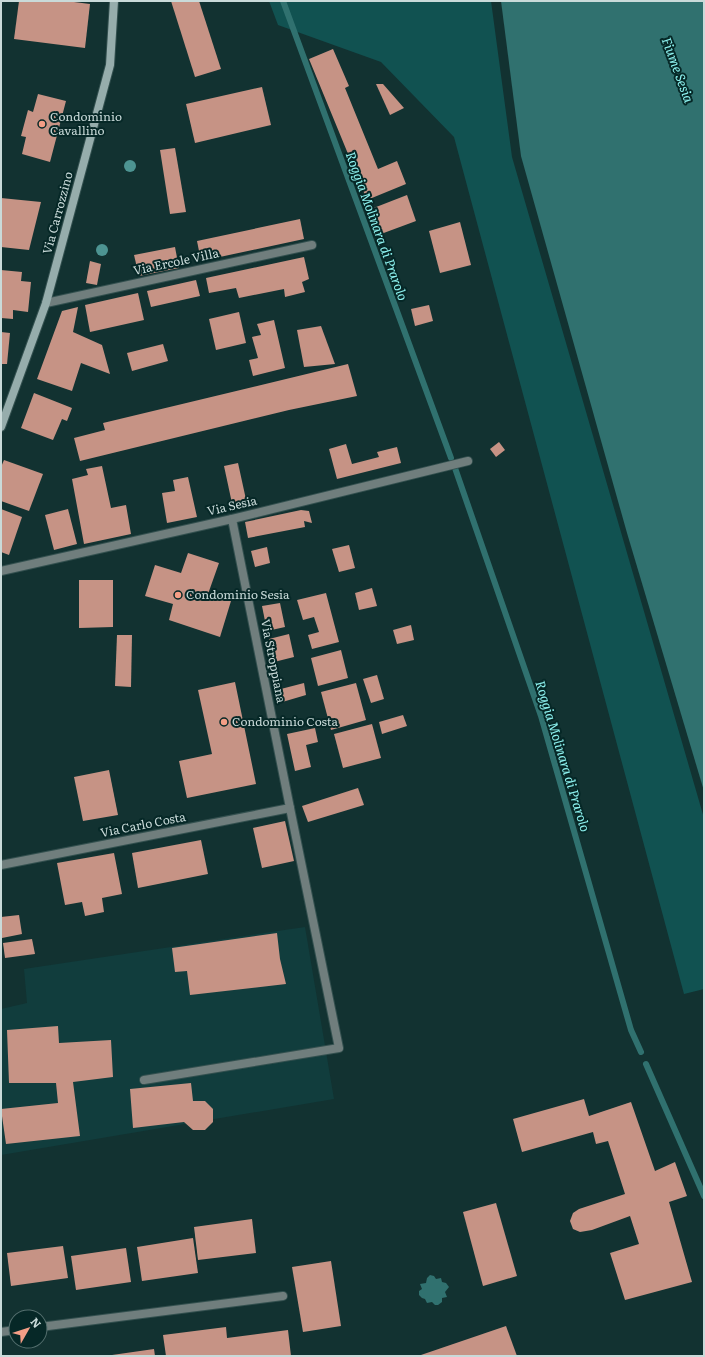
<svg xmlns="http://www.w3.org/2000/svg" width="705" height="1357" viewBox="0 0 705 1357" font-family="Literata,serif">
<rect width="100%" height="100%" fill="#123231"/>
<polygon fill="#113d3d" points="305,927 334,1099 1,1155 1,1009 27,1003 24,969"/>
<polygon fill="#115251" points="269,1 491,1 512,157 704,818 704,989 684,994 454,137 381,62 278,25"/>
<g fill="#30716f">
<polygon points="501,1 704,1 704,791 627,533 521,156"/>
<polygon points="430,1275 434,1276 436,1279 441,1278 442,1282 446,1283 449,1287 445,1292 447,1297 442,1298 442,1302 438,1305 435,1305 432,1302 427,1303 425,1299 422,1298 419,1295 419,1291 422,1289 420,1284 426,1283 427,1278"/>
</g>
<g fill="none" stroke-linecap="round" stroke-linejoin="round">
<g stroke="#30716f" stroke-width="6">
<polyline points="283,1 451,458"/>
<polyline points="455,468 541,716 631,1030 641,1052"/>
<polyline points="646,1064 704,1196"/>
</g>
</g>
<g fill="#c69385">
<polygon points="19,1 66,1 90,4 85,48 14,39"/>
<polygon points="171,1 199,1 221,69 195,77"/>
<polygon points="333,49 349,86 345,88 378,169 397,161 406,184 367,200 309,59"/>
<polygon points="376,84 383,84 404,108 390,115"/>
<polygon points="262,87 271,125 195,143 186,104"/>
<polygon points="38,94 66,101 50,162 22,154 26,137 21,136 28,110 33,112"/>
<polygon points="175,148 186,212 170,214 160,150"/>
<polygon points="407,195 416,221 381,234 371,209"/>
<polygon points="1,198 41,202 29,250 1,247"/>
<polygon points="300,219 304,239 201,261 197,241"/>
<polygon points="460,222 471,265 440,273 429,231"/>
<polygon points="175,247 179,268 139,276 134,255"/>
<polygon points="304,257 309,279 302,282 305,292 285,297 284,289 239,298 236,288 209,293 206,278"/>
<polygon points="90,261 101,264 97,285 86,283"/>
<polygon points="1,270 22,272 21,281 31,282 28,312 13,310 13,319 1,318"/>
<polygon points="196,280 200,296 151,307 147,291"/>
<polygon points="138,293 144,320 90,332 85,305"/>
<polygon points="429,305 433,321 415,326 411,309"/>
<polygon points="78,307 73,332 102,345 110,374 81,363 72,391 37,379 62,311"/>
<polygon points="239,312 246,343 216,350 209,319"/>
<polygon points="274,320 285,368 253,376 249,360 258,358 252,337 261,335 257,324"/>
<polygon points="321,326 335,364 304,367 297,330"/>
<polygon points="1,332 10,333 7,364 1,364"/>
<polygon points="163,344 168,361 132,371 127,353"/>
<polygon points="348,364 357,396 289,410 80,461 74,438 105,430 103,423"/>
<polygon points="34,393 72,408 67,421 62,419 53,440 21,428"/>
<polygon points="499,442 505,450 496,457 490,449"/>
<polygon points="346,444 352,464 379,457 377,452 397,447 401,463 337,479 329,449"/>
<polygon points="4,460 43,474 29,511 1,501 1,467"/>
<polygon points="238,463 247,504 233,508 224,466"/>
<polygon points="102,466 111,508 126,505 131,534 84,544 72,479 88,475 86,469"/>
<polygon points="188,477 197,517 167,523 162,493 175,491 173,480"/>
<polygon points="1,509 22,517 9,555 1,552"/>
<polygon points="68,509 77,544 54,550 45,515"/>
<polygon points="301,510 309,511 312,523 304,521 305,527 248,538 245,522"/>
<polygon points="349,545 355,568 339,572 332,549"/>
<polygon points="267,547 270,563 255,567 251,551"/>
<polygon points="188,553 219,563 208,594 231,601 220,637 169,620 173,604 145,596 155,565 181,573"/>
<polygon points="79,580 113,580 113,627 79,628"/>
<polygon points="372,588 377,606 359,610 355,593"/>
<polygon points="326,593 339,642 312,649 308,635 319,632 314,617 303,620 297,600"/>
<polygon points="280,603 285,627 267,631 262,606"/>
<polygon points="411,625 414,640 397,644 393,630"/>
<polygon points="289,634 294,657 274,662 269,639"/>
<polygon points="117,635 132,635 131,687 115,686"/>
<polygon points="341,650 348,678 318,686 311,658"/>
<polygon points="377,675 384,699 371,703 363,679"/>
<polygon points="235,682 256,784 187,798 179,761 212,754 198,690"/>
<polygon points="304,683 306,695 279,703 277,690"/>
<polygon points="356,683 366,720 331,730 321,692"/>
<polygon points="403,715 407,726 382,734 379,722"/>
<polygon points="372,724 381,758 343,768 334,734"/>
<polygon points="315,728 318,742 306,745 311,767 295,771 287,734"/>
<polygon points="109,770 118,815 83,821 74,777"/>
<polygon points="358,788 364,805 308,822 302,806"/>
<polygon points="285,821 294,861 262,868 253,828"/>
<polygon points="201,840 208,874 138,888 132,853"/>
<polygon points="114,853 122,894 102,898 104,912 85,916 82,902 65,905 57,863"/>
<polygon points="19,915 22,934 2,938 1,917"/>
<polygon points="277,933 280,959 286,984 190,995 187,971 175,972 172,948"/>
<polygon points="32,939 35,954 5,958 3,943"/>
<polygon points="58,1026 59,1043 111,1040 113,1077 73,1082 80,1136 6,1144 1,1109 58,1103 56,1083 9,1083 7,1030"/>
<polygon points="191,1083 193,1101 205,1101 213,1109 213,1122 205,1130 193,1130 184,1122 133,1128 130,1089"/>
<polygon points="584,1099 589,1116 631,1102 655,1171 675,1162 687,1196 669,1202 692,1282 625,1300 610,1253 639,1244 630,1216 592,1230 580,1232 573,1229 570,1221 573,1213 579,1209 625,1194 608,1141 596,1144 593,1132 522,1152 513,1119"/>
<polygon points="496,1203 517,1276 483,1286 463,1212"/>
<polygon points="252,1219 256,1253 198,1260 194,1227"/>
<polygon points="193,1238 198,1273 142,1281 137,1247"/>
<polygon points="63,1246 68,1278 11,1286 7,1253"/>
<polygon points="126,1248 131,1282 76,1290 71,1256"/>
<polygon points="331,1261 341,1326 303,1332 292,1267"/>
<polygon points="506,1326 517,1356 418,1356"/>
<polygon points="226,1327 227,1338 288,1330 291,1356 166,1356 163,1335"/>
<polygon points="154,1349 155,1356 112,1356 112,1355"/>
</g>
<g fill="none" stroke-linecap="round" stroke-linejoin="round">
<g stroke="#33504f" stroke-width="10">
<g id="lane">
<polyline points="144,1080 339,1048 290,808"/>
<polyline points="40,1327 283,1296"/>
<polyline points="1,1332 16,1330"/>
</g>
</g>
<g stroke="#33504f" stroke-width="10">
<g id="street">
<polyline points="46,303 312,245"/>
<polyline points="1,571 232,519 468,461"/>
<polyline points="1,865 290,808 232,519"/>
</g>
</g>
<g stroke="#33504f" stroke-width="10">
<polyline id="secondary" points="1,427 46,303 110,65 114,1"/>
</g>
<use href="#lane" stroke="#707e7d" stroke-width="8"/>
<use href="#street" stroke="#707e7d" stroke-width="8"/>
<use href="#secondary" stroke="#96adac" stroke-width="8"/>
</g>
<g fill="#4d9492">
<circle cx="130" cy="166" r="6"/>
<circle cx="102" cy="250" r="6"/>
</g>
<g fill="#f49e86" stroke="#062827" stroke-width="1.5">
<circle cx="42" cy="124" r="4"/>
<circle cx="178" cy="595" r="4"/>
<circle cx="224" cy="722" r="4"/>
</g>
<g text-anchor="middle" stroke-width="4" stroke-linejoin="round" paint-order="stroke">
<g font-size="12" fill="#c9dad9" stroke="#062827" text-anchor="start">
<text x="50" y="121">Condominio<tspan x="50" dy="14">Cavallino</tspan></text>
<text x="186" y="599">Condominio Sesia</text>
<text x="232" y="726">Condominio Costa</text>
</g>
<g font-size="12" fill="#c9dad9" stroke="#062827">
<text transform="translate(58 213) rotate(-75)" y="4">Via Carrozzino</text>
<text transform="translate(176 262) rotate(-12)" y="4">Via Ercole Villa</text>
<text transform="translate(232 506) rotate(-13)" y="4">Via Sesia</text>
<text transform="translate(273 661) rotate(79)" y="4">Via Stroppiana</text>
<text transform="translate(143 825) rotate(-11)" y="4">Via Carlo Costa</text>
</g>
<g font-size="13" font-style="italic" fill="#8ef3f0" stroke="#062827">
<text transform="translate(678 70) rotate(70)" y="5">Fiume Sesia</text>
<text transform="translate(377 226) rotate(70)" y="5">Roggia Molinara di Prarolo</text>
<text transform="translate(563 756) rotate(73)" y="5">Roggia Molinara di Prarolo</text>
</g>
</g>
<rect width="705" height="1357" fill="none" stroke="#c9dad9" stroke-width="4"/>
<g transform="translate(28 1329) rotate(51)"><circle r="19" fill="#062827" stroke="#546f6e"/>
<path d="M0-3L7 15L0 10L-7 15Z" fill="#f49e86"/>
<text y="-6" font-size="11" font-weight="bold" text-anchor="middle" fill="#c9dad9">N</text>
</g>
</svg>
